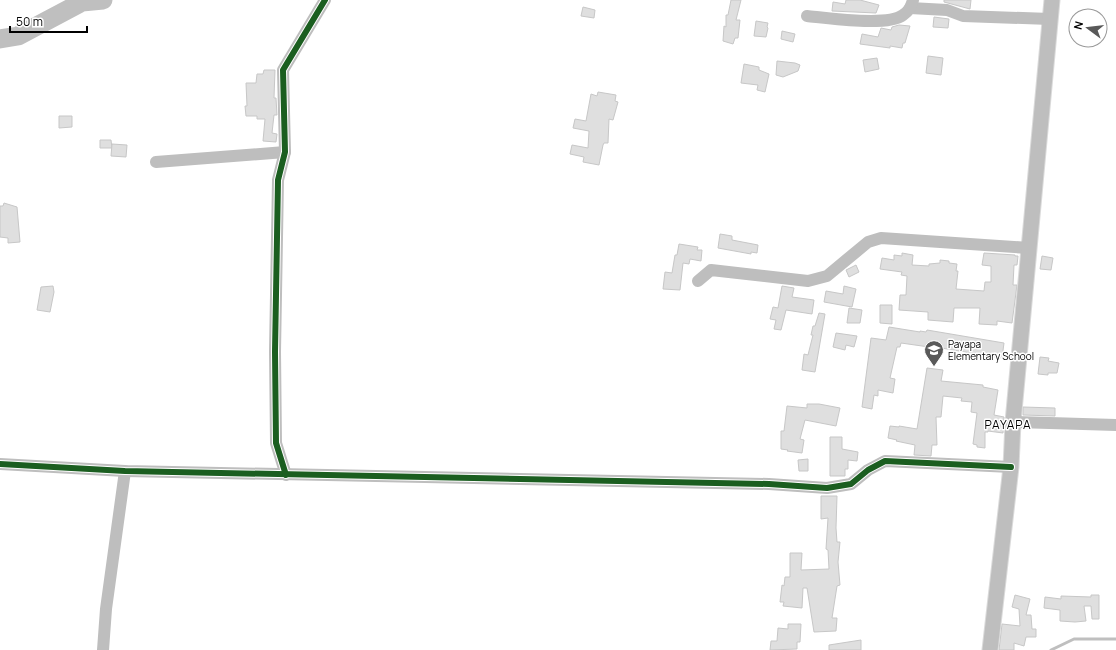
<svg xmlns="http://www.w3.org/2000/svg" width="1116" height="650" viewBox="0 0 1116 650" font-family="Manrope,sans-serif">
<rect width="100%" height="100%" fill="#fff"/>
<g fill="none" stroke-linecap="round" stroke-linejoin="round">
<polyline stroke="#bfbfbf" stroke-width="3" points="1051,650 1074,639 1116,639"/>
<polyline stroke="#bfbfbf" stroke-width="19" points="0,39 18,36 82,2 103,0"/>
</g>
<g fill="#dfdfdf" stroke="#c7c7c7">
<polygon points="731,0 741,0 736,20 740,20 738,38 735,38 733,44 723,41 724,26 726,27 726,15 728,15"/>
<polygon points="846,0 860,0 879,5 876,13 832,11 833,2 845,4"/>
<polygon points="944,0 971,0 970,9 944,2"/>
<polygon points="583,7 595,10 594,18 581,16"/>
<polygon points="934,17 949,19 948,28 933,27"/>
<polygon points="756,21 768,23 767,27 768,28 766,37 754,36"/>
<polygon points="899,25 910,26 905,43 903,43 902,48 890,46 890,48 860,44 862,34 878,37 881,28 891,30 892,27"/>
<polygon points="782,31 795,34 793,42 781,39"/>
<polygon points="928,56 943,58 941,75 926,73"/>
<polygon points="877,58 879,69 865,72 863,60"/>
<polygon points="777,61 795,63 800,65 798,71 783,77 776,75"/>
<polygon points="744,64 759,67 759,70 769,74 765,92 757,90 758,85 741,83"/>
<polygon points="264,70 275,70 274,98 276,98 277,115 274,115 272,133 277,134 276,142 263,141 265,119 257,119 257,116 246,116 245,106 247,106 246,83 256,83 257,74 263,74"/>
<polygon points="598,92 616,95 615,101 618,102 613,120 609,119 608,143 604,143 603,145 599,165 583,162 584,157 570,154 572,145 588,148 589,131 573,128 575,119 586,121 591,94 597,96"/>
<polygon points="59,116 72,116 72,127 59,128"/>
<polygon points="100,140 111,140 112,148 100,148"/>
<polygon points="112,144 127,145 126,157 111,156"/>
<polygon points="4,203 17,207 20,242 8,243 8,238 0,237 0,206 3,206"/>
<polygon points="720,234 732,236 732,240 758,245 757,253 751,252 751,254 718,248"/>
<polygon points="679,244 698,247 697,250 702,250 701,261 690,259 689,264 683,263 680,290 663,289 665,272 672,273 675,255 677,255"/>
<polygon points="902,253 913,255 912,265 929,266 929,264 940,263 940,260 949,261 949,263 957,264 956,271 958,271 956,289 984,291 985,282 991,282 991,266 982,265 984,253 1015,255 1015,256 1018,256 1017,265 1014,265 1013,285 1017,285 1012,323 997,321 997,325 979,324 980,308 954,308 953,322 928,320 928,312 899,310 900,295 906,295 907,276 901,275 902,272 880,269 882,258 894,260 894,255 902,256"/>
<polygon points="1042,256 1053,258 1051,270 1040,269"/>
<polygon points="856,265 859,272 849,277 846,270"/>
<polygon points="53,286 54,292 50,312 37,310 41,287"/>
<polygon points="782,286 794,288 792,297 814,300 812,314 786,310 781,330 774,329 776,320 770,319 773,307 778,308"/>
<polygon points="844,286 856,289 852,307 824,302 826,291 843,294"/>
<polygon points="880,305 892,305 892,324 880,323"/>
<polygon points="849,308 862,310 860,323 847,323"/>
<polygon points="819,313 825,314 815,372 802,370 804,354 808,355 813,335 811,335 813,326 815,326"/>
<polygon points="889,327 920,332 920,331 926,332 927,330 1004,343 1002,358 929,346 929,347 901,343 900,347 897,347 890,378 895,379 893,393 878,390 878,396 874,395 872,409 862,407 871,338 886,340"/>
<polygon points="836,333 857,336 854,347 846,345 845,350 833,347"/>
<polygon points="1040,357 1049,358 1048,361 1059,363 1057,373 1048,373 1048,375 1038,374"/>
<polygon points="927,368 943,370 941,381 983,385 983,387 998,390 994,415 1004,417 1003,433 988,431 988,432 985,432 985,448 977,447 977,445 973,444 977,413 971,412 972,402 961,401 962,398 943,396 941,417 936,417 937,445 932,445 931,456 914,455 915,445 896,441 897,440 888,438 890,426 899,427 899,426 917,429"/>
<polygon points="807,404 819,404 840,408 836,426 805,420 800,439 804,440 802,453 787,451 788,450 781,449 781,431 784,431 787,406 807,408"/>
<polygon points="1023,407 1055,408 1055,416 1023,415"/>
<polygon points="830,437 842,437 842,449 858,452 857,461 848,460 848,469 845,469 845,476 830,476"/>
<polygon points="808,459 808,471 799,471 798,460"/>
<polygon points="821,496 837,496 836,528 837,542 840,542 838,562 840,585 837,586 832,618 837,618 836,631 814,632 807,588 803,588 802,608 783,606 784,602 780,602 782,585 784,586 785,577 790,577 790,553 802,553 801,570 829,569 828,550 826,549 828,518 821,519"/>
<polygon points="1015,595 1030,599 1026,615 1031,615 1032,629 1036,629 1036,637 1026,637 1024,646 1014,643 1014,650 999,650 1002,624 1020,626 1019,609 1012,607"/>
<polygon points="1091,595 1099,595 1099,619 1092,619 1091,606 1084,606 1086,621 1075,622 1060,621 1060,610 1044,608 1045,597 1061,599 1061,596 1091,597"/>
<polygon points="788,624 801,624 800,642 797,642 797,649 770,650 771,641 777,641 778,628 788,629"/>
<polygon points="861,640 861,650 829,650 829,645"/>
</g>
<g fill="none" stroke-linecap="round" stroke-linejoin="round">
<g stroke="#dbdbdb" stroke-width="17">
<polyline id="major" points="990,650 1011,467 1013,422 1052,0"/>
</g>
<g stroke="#bebebe" stroke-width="12">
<polyline points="910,8 947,10 963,16 1050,19"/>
<path d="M807,16C827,18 888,27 903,15C909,11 911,7 913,0"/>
<polyline points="156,162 285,152"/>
<polyline points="698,281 711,270 808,281 827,276 868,242 881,238 1029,248"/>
<polyline points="1013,422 1116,425"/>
<polyline points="0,464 125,471 769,484 827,488 851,484 868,470 885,461 1011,467"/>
<polyline points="286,475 276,443 275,352 278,180 285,152 283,70 325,0"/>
<polyline points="103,650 106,609 125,471"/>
</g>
<use href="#major" stroke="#bebebe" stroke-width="15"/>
<g stroke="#fff" stroke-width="8">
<g id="cycleway">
<polyline points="0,464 125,471 769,484 827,488 851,484 868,470 885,461 1011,467"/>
<polyline points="286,475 276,443 275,352 278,180 285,152 283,70 325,0"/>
</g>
</g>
<use href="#cycleway" stroke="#1b5e20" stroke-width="6"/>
</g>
<defs>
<g id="school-pin" transform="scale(1)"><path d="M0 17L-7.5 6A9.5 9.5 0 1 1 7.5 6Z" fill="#595959" stroke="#fff"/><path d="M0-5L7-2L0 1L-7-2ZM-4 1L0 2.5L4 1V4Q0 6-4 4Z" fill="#fff"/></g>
</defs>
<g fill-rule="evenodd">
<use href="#school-pin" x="934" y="350"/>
</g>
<g text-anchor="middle" stroke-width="3" stroke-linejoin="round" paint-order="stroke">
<g font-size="10" fill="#000" stroke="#fff" text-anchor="start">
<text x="948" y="348">Payapa<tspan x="948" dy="12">Elementary School</tspan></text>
</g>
<g font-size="12" letter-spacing="1" fill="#000" stroke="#fff">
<text x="1008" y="429">PAYAPA</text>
</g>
</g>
<g transform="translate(1088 28) rotate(285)"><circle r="19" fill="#ffffff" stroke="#999999"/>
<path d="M0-3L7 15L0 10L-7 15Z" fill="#595959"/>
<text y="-6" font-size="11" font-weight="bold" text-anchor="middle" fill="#000000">N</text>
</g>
<path d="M10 26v6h77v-6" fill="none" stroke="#000000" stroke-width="2"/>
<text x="16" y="26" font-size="12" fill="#000000" stroke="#ffffff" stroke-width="3" paint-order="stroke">50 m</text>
</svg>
